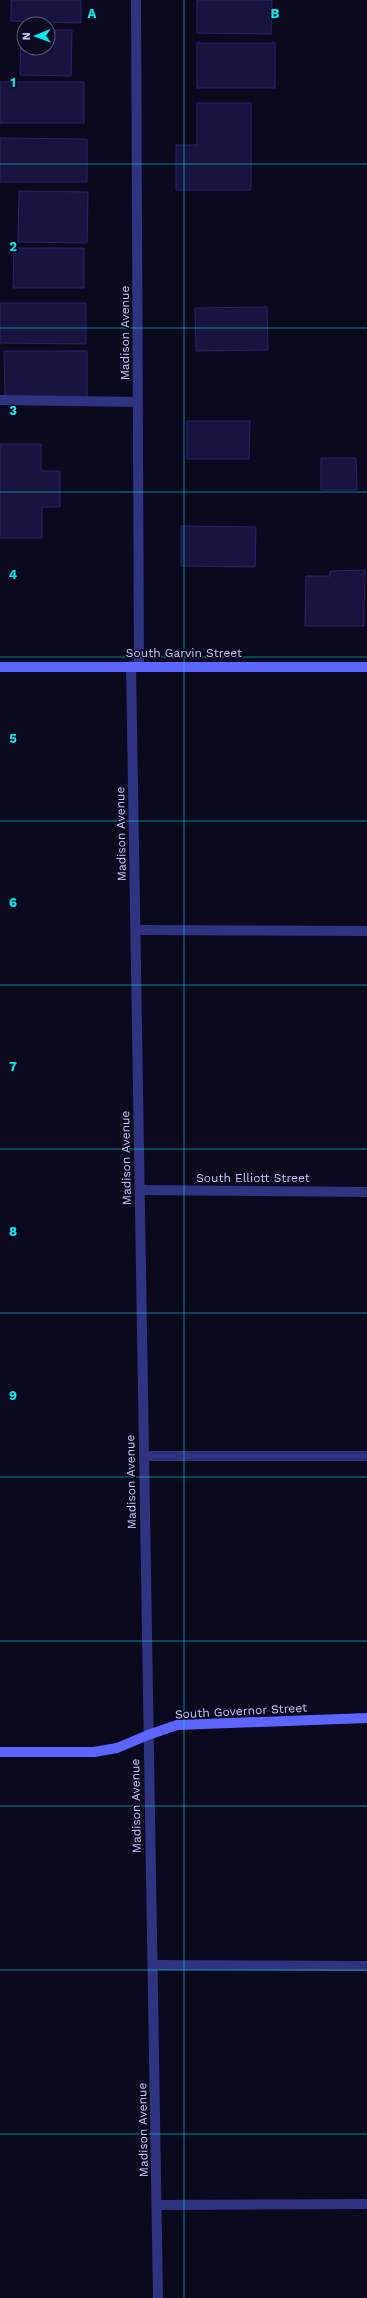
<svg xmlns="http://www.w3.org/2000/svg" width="367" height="2298" viewBox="0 0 367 2298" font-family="'Work Sans',sans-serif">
<rect width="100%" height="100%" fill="#0b091d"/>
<g fill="#19143f" stroke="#2c236e">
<polygon points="11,0 81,0 81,23 11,21"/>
<polygon points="197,0 272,0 271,34 197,33"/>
<polygon points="21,29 24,29 24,48 48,48 48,30 72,30 71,76 20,75"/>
<rect x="197" y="43" width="78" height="45"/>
<rect x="0" y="82" width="84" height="41"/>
<polygon points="197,103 251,103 251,190 176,190 176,145 197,145"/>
<polygon points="0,138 87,139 87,182 0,182"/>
<polygon points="19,191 88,192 87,243 18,242"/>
<polygon points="14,248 84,248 84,288 13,288"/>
<polygon points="0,303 86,303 86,344 0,343"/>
<polygon points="267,307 268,350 196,351 195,308"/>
<polygon points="4,351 87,351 87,397 5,396"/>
<polygon points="187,421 250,421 249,459 187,459"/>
<polygon points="0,444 41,444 41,471 60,471 60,507 42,507 42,538 0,538"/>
<polygon points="321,458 356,458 357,490 321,490"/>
<polygon points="181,526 256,527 255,567 181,566"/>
<polygon points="365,570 364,626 305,626 306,576 330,576 330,571"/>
</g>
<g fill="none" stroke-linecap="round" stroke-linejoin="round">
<g stroke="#303380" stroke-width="10">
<polyline points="0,400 138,402"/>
<polyline points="136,930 367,931"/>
<polyline points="144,1456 367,1456"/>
<polyline points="153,1965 367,1966"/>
<polyline points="157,2205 367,2204"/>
</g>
<g stroke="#303380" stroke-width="10">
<polyline points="136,0 139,666"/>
<polyline points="131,666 158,2298"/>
<polyline points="140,1190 367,1192"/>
</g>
<g stroke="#5c65ff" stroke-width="10">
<polyline points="0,667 367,667"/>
<polyline points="0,1752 94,1752 117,1748 148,1735 177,1725 367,1718"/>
</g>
</g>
<path fill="none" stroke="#00ebf0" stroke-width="1" stroke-opacity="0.55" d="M184,0V2298M0,164H367M0,328H367M0,492H367M0,657H367M0,821H367M0,985H367M0,1149H367M0,1313H367M0,1477H367M0,1641H367M0,1806H367M0,1970H367M0,2134H367"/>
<g text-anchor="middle" stroke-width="3" stroke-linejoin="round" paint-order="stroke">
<g font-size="12" fill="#c7c5ff" stroke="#0b091d">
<text transform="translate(125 333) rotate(-90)" y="4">Madison Avenue</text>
<text x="184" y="657">South Garvin Street</text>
<text transform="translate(121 834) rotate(-91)" y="4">Madison Avenue</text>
<text transform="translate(126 1158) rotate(-91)" y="4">Madison Avenue</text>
<text x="253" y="1182">South Elliott Street</text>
<text transform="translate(131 1482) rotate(-91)" y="4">Madison Avenue</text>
<text transform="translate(241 1711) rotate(-3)" y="4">South Governor Street</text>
<text transform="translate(136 1806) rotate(-91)" y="4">Madison Avenue</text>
<text transform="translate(143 2130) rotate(-91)" y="4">Madison Avenue</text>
</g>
</g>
<g font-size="13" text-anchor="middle" font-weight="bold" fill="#00ebf0" stroke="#0b091d" stroke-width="3" stroke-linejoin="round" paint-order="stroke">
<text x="92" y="18">A</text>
<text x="275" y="18">B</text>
<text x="13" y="87">1</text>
<text x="13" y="251">2</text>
<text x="13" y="415">3</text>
<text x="13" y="579">4</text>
<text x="13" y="743">5</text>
<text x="13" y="907">6</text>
<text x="13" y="1071">7</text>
<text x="13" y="1236">8</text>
<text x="13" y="1400">9</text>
</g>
<g transform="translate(36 36) rotate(269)"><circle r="19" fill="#0b091d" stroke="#565477"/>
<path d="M0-3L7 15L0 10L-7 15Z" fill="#00ebf0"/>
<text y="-6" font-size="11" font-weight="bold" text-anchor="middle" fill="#c7c5ff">N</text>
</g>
</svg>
